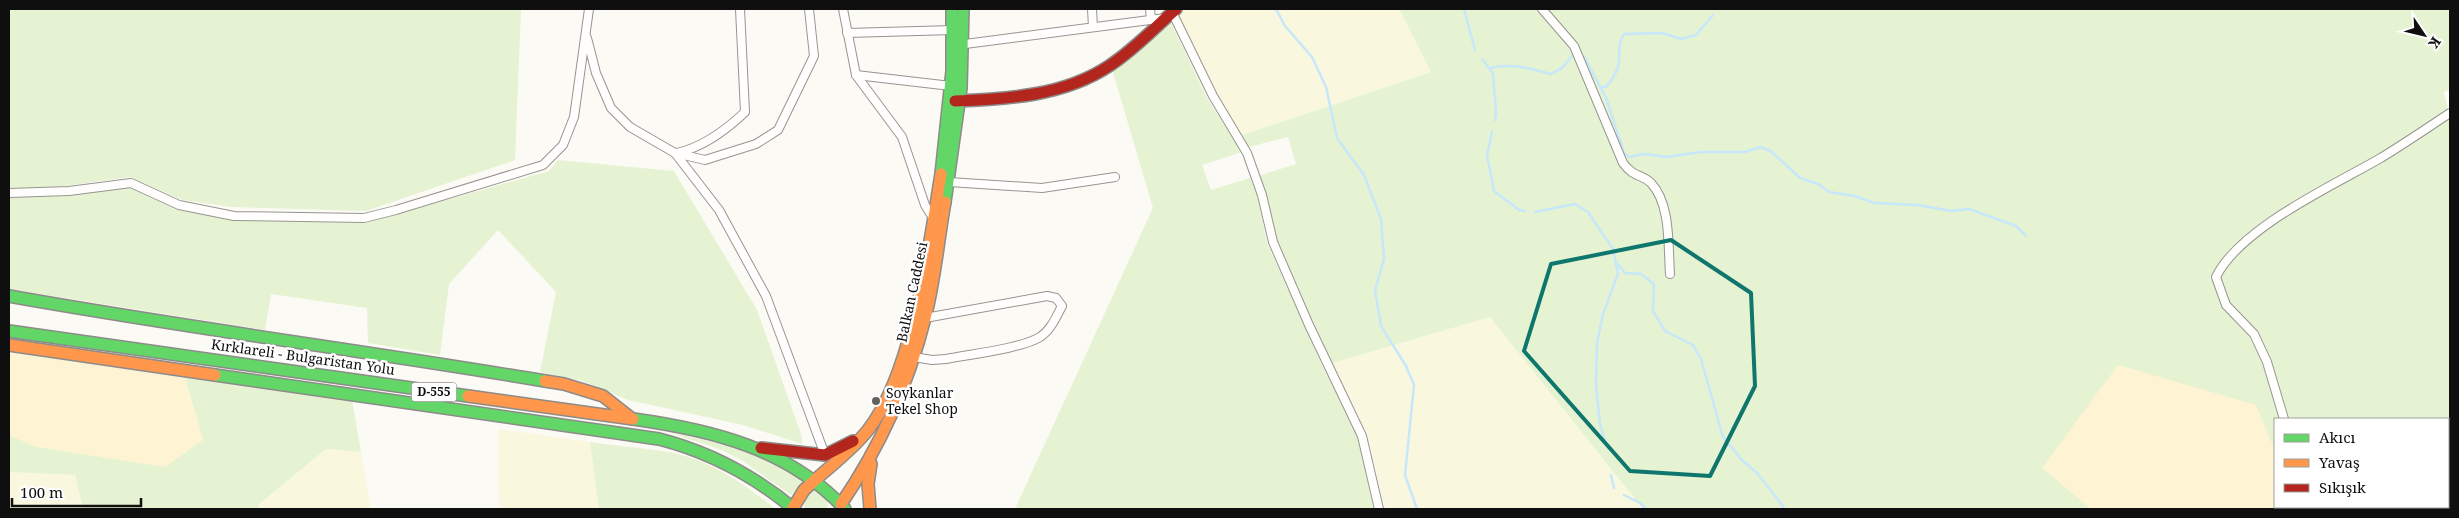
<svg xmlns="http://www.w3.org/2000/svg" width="2459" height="518" viewBox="0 0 2459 518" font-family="'Noto Serif',serif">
<rect width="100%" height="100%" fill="#fcfaf4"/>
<g fill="#faf7df">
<polygon points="1183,9 1399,9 1431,72 1242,135 1214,95 1176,15"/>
<polygon points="1490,317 1643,509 1385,509 1367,433 1332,363"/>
<polygon points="498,429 590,442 599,509 499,509"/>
<polygon points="326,449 361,452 371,509 262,509 258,505"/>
<polygon points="9,472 75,475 83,509 9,509"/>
</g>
<g fill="#e5f3d2" fill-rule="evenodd">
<polygon points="9,9 521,9 515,160 366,211 232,207 182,200 130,177 65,186 9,189"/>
<path d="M1399,9H2450V90L2444,92L2450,119V509H1643L1490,317L1332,363L1276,241L1265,191L1258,176L1296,164L1288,137L1249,147L1242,135L1431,72ZM2275,419H2448V507H2275Z"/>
<polygon points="1170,21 1208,100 1242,152 1202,165 1211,190 1250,178 1257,194 1267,243 1323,367 1360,438 1365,471 1374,509 1015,509 1153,208 1112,69"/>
<polygon points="558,160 674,171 757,310 802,437 802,444 743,425 628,400 583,381 540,372 556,292 498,230 449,284 440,355 368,343 367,308 271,294 265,330 9,289 9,198 131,188 175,209 236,220 365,223 549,171"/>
<polygon points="185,378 352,399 361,452 326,449 258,505 262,509 83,509 75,475 9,472 10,434 36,447 203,440"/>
<polygon points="665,431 751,451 805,480 791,495 741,460 722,450"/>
<path d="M590,442C617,446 647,448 674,453C711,461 747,485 775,509H599Z"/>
<polygon points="815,491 819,491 828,499 827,509 805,509 804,501 811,492"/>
</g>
<g fill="#fef4d4">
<polygon points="9,351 185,378 203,440 165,467 36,447 9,435"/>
<polygon points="2118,365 2256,405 2275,451 2275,507 2299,507 2300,509 2091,509 2042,468"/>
</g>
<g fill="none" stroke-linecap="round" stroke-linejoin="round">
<g stroke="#c7e7fa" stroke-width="2.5">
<polyline points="1276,9 1285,26 1312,57 1326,87 1337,138 1364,175 1381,219 1384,259 1375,290 1381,326 1406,366 1414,385 1405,475 1417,509"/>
<polyline points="1464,9 1475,50"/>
<polyline points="1584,56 1606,98 1624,153 1629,157 1643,154 1667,157 1700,152 1745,152 1760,147 1771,151 1800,178 1818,184 1829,192 1855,196 1874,203 1918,205 1951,211 1969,209 2016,226 2026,236"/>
<polyline points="1482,59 1493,73 1496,113 1495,120"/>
<path d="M1490,68C1513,63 1529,68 1551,74L1562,68L1573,55"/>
<path d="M1602,87H1606C1612,80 1618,71 1619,62C1620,51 1617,44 1624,34L1662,33L1681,39L1696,35L1713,15"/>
<polyline points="1492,132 1487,155 1494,191 1519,210 1525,211"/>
<polyline points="1535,212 1575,204 1588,212 1613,249 1618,274 1603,314 1597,343 1596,386 1600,424 1606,445"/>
<polyline points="1616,262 1625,273 1641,274 1654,284 1653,311 1665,331 1693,345 1701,359 1723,437 1742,460 1757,473 1785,509"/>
<polyline points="1611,475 1614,488"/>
<polyline points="1624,495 1640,503 1646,509"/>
</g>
<g stroke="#969592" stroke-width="10">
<g id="street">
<polyline points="843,9 856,75 902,137 925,205 933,218"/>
<polyline points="1092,9 1093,27"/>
<polyline points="1150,9 1151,19"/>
<path d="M1542,9L1574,46L1623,163C1634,178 1642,174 1651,183C1671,204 1668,246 1670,274"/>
<polyline points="1172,12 1213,96 1247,153 1262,195 1273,242 1309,325 1362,436 1379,509"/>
<polyline points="847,33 953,30"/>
<polyline points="587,38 596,73 611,108 630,127 675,153 719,210 766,296 825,455"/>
<polyline points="965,44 1165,18"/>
<polyline points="856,75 951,86"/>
<polyline points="675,153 705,160 756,144 778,130 814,56 809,9"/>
<path d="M677,153C703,147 725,131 745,112L740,9"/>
<polyline points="949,182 1042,188 1115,177"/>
<polyline points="9,193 69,191 131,183 179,205 234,216 364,218 396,210 543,165 563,145 574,117 589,9"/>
<path d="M914,357L932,360L946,359C970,354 1020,349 1040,337C1051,330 1056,317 1062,306L1056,298L1047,296L925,318"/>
<path d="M2284,419L2267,362L2254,334L2226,305L2216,277C2240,228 2332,186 2379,159C2404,144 2427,128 2450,113"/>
<polyline points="2321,507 2323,509"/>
</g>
</g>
<g stroke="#8c8b89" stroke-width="14">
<g id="fast">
<polyline points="941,174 952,71 952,9"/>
<polyline points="945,202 961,88 963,9"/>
<path d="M9,296C187,328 367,351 545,381"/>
<polyline points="9,331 468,396"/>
<path d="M215,375L659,439C710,452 753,475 794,509"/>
<path d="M633,419C713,430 789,449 845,509"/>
</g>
</g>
<g stroke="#8c8b89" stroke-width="14">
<g id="slow">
<polyline points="9,345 215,375"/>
<polyline points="545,381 564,384 603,396 631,418"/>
<polyline points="468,396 633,419"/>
<path d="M815,480C833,464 853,449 868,430C913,372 929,247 941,174"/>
<path d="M841,504C880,447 908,385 925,318C935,280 938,241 945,202"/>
<polyline points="793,508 804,490 815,480"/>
<polyline points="870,509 868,484 871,464"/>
</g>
</g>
<g stroke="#8c8b89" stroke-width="14">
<g id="jam">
<path d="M955,101C1007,99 1064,96 1109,66C1134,50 1154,28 1176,9"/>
<polyline points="761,448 825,455 853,441"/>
</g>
</g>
<use href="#street" stroke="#fffefd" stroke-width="8"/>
<use href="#fast" stroke="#63d668" stroke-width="11"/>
<use href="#slow" stroke="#ff974d" stroke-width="11"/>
<use href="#jam" stroke="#b3261e" stroke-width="11"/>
</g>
<path fill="none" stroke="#0f766e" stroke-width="4" stroke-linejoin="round" d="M1671,240L1751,293L1755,386L1710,476L1630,471L1524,351L1551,264Z"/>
<circle fill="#62615f" stroke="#fff" stroke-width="2" cx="876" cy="401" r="5"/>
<g text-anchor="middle" stroke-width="5" stroke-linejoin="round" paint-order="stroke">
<rect fill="#fff" stroke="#575757" stroke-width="1" x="411.5" y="382.5" width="45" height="19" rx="4"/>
<g font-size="12" font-weight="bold" fill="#0f0f0f">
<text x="434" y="396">D-555</text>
</g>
<g font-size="14" fill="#0f0f0f" stroke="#fff">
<text transform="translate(912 292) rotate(-78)" y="5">Balkan Caddesi</text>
<text transform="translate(303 357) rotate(8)" y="5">Kırklareli - Bulgaristan Yolu</text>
</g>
<g font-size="14" fill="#0f0f0f" stroke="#fff" text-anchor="start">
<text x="886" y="398">Soykanlar<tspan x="886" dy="16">Tekel Shop</tspan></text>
</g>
</g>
<rect width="2459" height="518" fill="none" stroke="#0f0f0f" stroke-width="20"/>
<rect x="2274" y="418" width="175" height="90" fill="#ffffff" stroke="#9f9f9f"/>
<rect x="2284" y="434" width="25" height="8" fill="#63d668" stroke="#9f9f9f"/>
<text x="2319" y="443" font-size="15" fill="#0f0f0f">Akıcı</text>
<rect x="2284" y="459" width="25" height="8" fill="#ff974d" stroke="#9f9f9f"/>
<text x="2319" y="468" font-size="15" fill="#0f0f0f">Yavaş</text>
<rect x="2284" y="484" width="25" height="8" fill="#b3261e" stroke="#9f9f9f"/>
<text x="2319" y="493" font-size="15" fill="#0f0f0f">Sıkışık</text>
<g transform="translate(2424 35) rotate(125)" stroke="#ffffff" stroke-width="4" paint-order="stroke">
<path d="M0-4L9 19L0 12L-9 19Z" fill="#0f0f0f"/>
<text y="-8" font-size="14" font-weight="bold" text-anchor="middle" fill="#0f0f0f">K</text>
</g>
<path d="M12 498v8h129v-8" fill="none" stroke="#0f0f0f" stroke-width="2.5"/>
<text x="20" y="498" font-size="15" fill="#0f0f0f" stroke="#ffffff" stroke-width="4" paint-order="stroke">100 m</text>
</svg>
